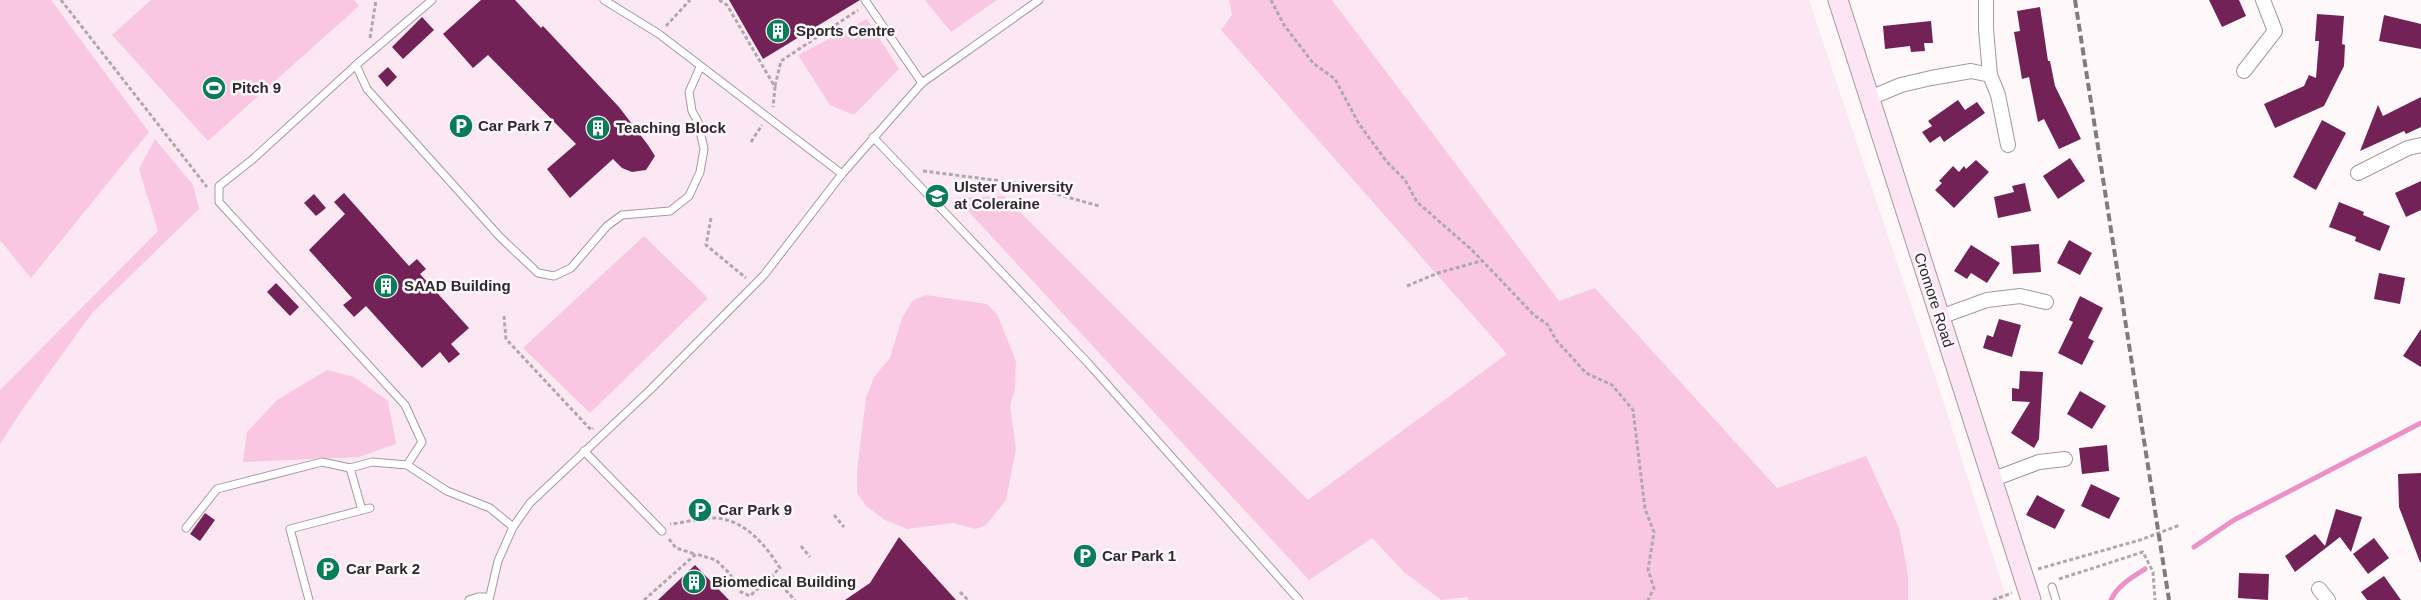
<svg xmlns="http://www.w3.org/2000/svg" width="2421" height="600" viewBox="0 0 2421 600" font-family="Arial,sans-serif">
<rect width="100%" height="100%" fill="#fef8fb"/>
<polygon fill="#fce8f3" points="0,0 1809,0 1940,391 2007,600 0,600"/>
<g fill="#fac7e3">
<polygon points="0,0 51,0 149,132 31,278 0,240"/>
<polygon points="151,0 354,0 359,6 208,141 112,35"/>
<polygon points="925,0 997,0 951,32"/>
<polygon points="1229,0 1332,0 1559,301 1595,288 1777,488 1866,456 1899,528 1908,575 1908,600 1468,600 1468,597 1441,600 1404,572 1372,538 1309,580 956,198 1004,196 1308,500 1507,354 1221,30 1232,15"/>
<polygon points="867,19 899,69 854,115 830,105 798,55"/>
<polygon points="155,139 193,185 199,209 92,313 22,410 0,444 0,390 158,231 139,169"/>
<polygon points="644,236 708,298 590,413 523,348"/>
<polygon points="926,295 987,304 997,314 1016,361 1015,389 1010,405 1016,449 1006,500 986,525 976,529 953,523 907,529 885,520 866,506 857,493 857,470 866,398 874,377 890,358 902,318 913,300"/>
<polygon points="327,370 354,377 388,401 396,444 359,457 243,462 247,432 277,400"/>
</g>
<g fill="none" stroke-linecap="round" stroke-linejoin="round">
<g stroke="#ec91c7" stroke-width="5">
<polyline points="2194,547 2234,520 2421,423"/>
<path d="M2111,600C2117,586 2132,577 2145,569"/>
</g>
</g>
<g fill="#722257">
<polygon points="481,0 515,0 541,28 543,26 619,107 648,145 655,156 646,170 632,172 622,168 613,159 570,198 547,169 576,144 488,55 473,68 443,34"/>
<polygon points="729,0 860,0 763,59"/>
<polygon points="2209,0 2239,0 2246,16 2222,27"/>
<polygon points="2040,7 2048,61 2050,61 2055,86 2081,139 2059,149 2044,119 2038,122 2029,77 2022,79 2014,32 2020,31 2017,11"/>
<polygon points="2317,14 2344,16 2342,44 2345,45 2344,66 2324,106 2275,128 2264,104 2304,86 2309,75 2316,78 2319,41 2315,41"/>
<polygon points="2384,15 2421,24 2421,49 2379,41"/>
<polygon points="422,17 434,30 403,59 392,47"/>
<polygon points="1931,21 1933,43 1924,43 1925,51 1911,52 1910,46 1885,49 1883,26"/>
<polygon points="388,67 397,77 387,87 378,76"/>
<polygon points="2421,97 2421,127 2406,134 2404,131 2360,151 2378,105 2383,116"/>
<polygon points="1958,100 1965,110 1977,102 1985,113 1944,142 1940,136 1930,143 1922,132 1932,126 1928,121"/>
<polygon points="2322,120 2346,133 2316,190 2293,177"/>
<polygon points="2070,158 2085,181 2058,199 2043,176"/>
<polygon points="1976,160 1989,172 1954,208 1935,190 1942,183 1939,181 1953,166 1959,172 1964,166 1966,169"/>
<polygon points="2421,181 2421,210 2406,217 2395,193"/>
<polygon points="2025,183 2031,211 1998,218 1994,197 2014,192 2012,186"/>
<polygon points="344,193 409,266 417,259 426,269 420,274 469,328 451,344 460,354 449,363 440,352 422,368 366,306 354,317 343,305 352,298 309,250 345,214 334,202"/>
<polygon points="314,194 326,208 316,216 304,203"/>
<polygon points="2339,202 2364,212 2363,215 2390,226 2380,251 2355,241 2356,237 2329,227"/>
<polygon points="2069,240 2092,253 2080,275 2057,263"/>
<polygon points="2039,244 2041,272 2013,274 2011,246"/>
<polygon points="1971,245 2000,263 1987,283 1971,273 1967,279 1954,271"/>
<polygon points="2379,273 2405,278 2400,304 2374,299"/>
<polygon points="276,283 299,307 290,316 267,292"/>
<polygon points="2080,296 2103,308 2088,338 2094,341 2082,365 2058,353 2073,322 2069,320"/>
<polygon points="1999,319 2021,325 2012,357 1983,348 1987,335 1993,337"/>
<polygon points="2421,329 2421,367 2403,356"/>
<polygon points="2020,371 2043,372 2039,439 2034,448 2011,433 2030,402 2012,401 2012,388 2019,389"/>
<polygon points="2080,391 2106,406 2092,429 2067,414"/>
<polygon points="2107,445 2109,471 2082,474 2079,448"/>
<polygon points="2421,473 2421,562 2420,562 2399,507 2398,474"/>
<polygon points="2091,484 2120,498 2109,519 2081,506"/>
<polygon points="2037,495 2065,510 2055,529 2026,515"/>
<polygon points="2336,509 2362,517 2351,552 2340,537 2295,572 2285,556 2315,534 2325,546"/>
<polygon points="205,513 215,520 200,541 190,534"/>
<polygon points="899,537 956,600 845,600 870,583"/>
<polygon points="2374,538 2389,558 2368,574 2353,554"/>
<polygon points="695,565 729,600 658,600"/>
<polygon points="2239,573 2269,574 2268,600 2238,598"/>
<polygon points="2384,576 2401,600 2367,600 2361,592"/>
</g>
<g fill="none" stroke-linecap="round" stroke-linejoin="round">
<g stroke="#a5999f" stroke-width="9">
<g id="service">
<polyline points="432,0 356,65 367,89 500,237 538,273 554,276 571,268 607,226 622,215 670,211 689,196 700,172 704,149 698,122 692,111 689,92 700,67"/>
<polyline points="604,0 659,34 842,174"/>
<polyline points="865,0 922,83"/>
<polyline points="356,65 253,159 219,186 219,202 405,405 422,442 407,465 447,491 490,508 513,527"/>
<polyline points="873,137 1088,363 1299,600"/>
<polyline points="584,451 662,531"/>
<polyline points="362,510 350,468 372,462 407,465"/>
<polyline points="186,528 217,489 322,462 350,468"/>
<polyline points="2052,587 2056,600"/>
<polyline points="309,600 290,529 370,508"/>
<polyline points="469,600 478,597 489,597"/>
<polyline points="489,600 498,561 513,527 530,503 651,389 764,275 842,174 922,83 1039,0"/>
</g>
</g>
<g stroke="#a5999f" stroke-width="16">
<g id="minor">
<polyline points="1986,0 1986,29 1990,75 1998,95 2008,145"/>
<polyline points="2244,71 2275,31 2263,0"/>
<polyline points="1870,98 1901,85 1931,78 1971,71 1990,75"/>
<polyline points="2358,173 2408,148 2421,145"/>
<polyline points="1940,317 1987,300 2020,296 2046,302"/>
<polyline points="1991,480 2039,462 2065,459"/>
<polyline points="2319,589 2328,600"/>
</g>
</g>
<g stroke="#a5999f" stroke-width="21">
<polyline id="secondary" points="1838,0 2031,600"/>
</g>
<g stroke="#afa9ac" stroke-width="3" stroke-dasharray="4 2.5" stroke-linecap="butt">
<polyline points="61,0 207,187"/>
<polyline points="719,0 727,5 775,87 773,107"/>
<polyline points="1271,0 1284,25 1313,63 1335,79 1359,124 1387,162 1405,180 1417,202 1472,250 1534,315 1548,325 1556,340 1586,373 1612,385 1633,410 1645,509 1654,532 1648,570 1654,588 1648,600"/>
<polyline points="666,26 690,0"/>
<polyline points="370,38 376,0"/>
<polyline points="775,86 781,61 858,10"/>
<polyline points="751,142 762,125"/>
<polyline points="923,171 1017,183 1099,206"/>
<polyline points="711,218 706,245 746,278"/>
<polyline points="1407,286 1438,273 1481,261"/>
<polyline points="504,316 506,339 591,430 593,428"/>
<polyline points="834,515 844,527"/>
<polyline points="669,539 676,548 695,554"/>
<polyline points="801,546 810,557"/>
<polyline points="2038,569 2140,540 2180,525"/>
<polyline points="772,576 795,600"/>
<polyline points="2059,579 2143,552 2153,572 2155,600"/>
<polyline points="960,592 968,600"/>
<path d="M644,600L696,554L716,560L730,574L739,591L750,596L780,568C764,543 742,516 708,518C696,519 683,523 670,524"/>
<polyline points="1993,600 2012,593"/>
</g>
<use href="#service" stroke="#fff" stroke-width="7"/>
<use href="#minor" stroke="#fff" stroke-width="14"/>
<use href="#secondary" stroke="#fee5f4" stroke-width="19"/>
<polyline stroke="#807b7e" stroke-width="4" stroke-dasharray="8 4" stroke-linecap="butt" points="2075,0 2169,600"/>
</g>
<defs>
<g id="building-disc" transform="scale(1.25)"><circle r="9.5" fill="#0b7c58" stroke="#fef8fb"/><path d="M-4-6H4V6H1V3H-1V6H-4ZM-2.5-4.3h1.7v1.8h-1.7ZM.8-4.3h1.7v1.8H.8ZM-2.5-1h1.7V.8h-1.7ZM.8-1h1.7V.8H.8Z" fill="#fff"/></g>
<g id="stadium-disc" transform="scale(1.25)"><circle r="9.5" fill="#0b7c58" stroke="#fef8fb"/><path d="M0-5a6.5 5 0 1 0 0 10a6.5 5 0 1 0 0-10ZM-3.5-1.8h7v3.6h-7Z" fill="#fff"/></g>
<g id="parking-disc" transform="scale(1.25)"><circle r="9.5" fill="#0b7c58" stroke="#fef8fb"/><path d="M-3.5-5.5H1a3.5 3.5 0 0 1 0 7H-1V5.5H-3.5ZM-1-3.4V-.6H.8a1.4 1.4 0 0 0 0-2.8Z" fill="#fff"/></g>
<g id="university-disc" transform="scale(1.25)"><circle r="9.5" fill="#0b7c58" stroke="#fef8fb"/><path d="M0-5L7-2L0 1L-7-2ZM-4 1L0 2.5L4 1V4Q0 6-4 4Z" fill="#fff"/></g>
</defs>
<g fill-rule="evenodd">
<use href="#building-disc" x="778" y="31"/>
<use href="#stadium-disc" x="214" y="88"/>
<use href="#parking-disc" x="461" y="126"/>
<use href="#building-disc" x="598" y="128"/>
<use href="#university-disc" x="937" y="196"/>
<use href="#building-disc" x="386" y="286"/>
<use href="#parking-disc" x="700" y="510"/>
<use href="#parking-disc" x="1085" y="556"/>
<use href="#parking-disc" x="328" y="569"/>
<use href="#building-disc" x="694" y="582"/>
</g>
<g text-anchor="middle" stroke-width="5" stroke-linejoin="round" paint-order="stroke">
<g font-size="15" font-weight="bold" fill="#2e292c" stroke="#fef8fb" text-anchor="start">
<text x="796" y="36">Sports Centre</text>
<text x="232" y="93">Pitch 9</text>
<text x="478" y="131">Car Park 7</text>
<text x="616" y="133">Teaching Block</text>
<text x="954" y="192">Ulster University<tspan x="954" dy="17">at Coleraine</tspan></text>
<text x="404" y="291">SAAD Building</text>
<text x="718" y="515">Car Park 9</text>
<text x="1102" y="561">Car Park 1</text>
<text x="346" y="574">Car Park 2</text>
<text x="712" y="587">Biomedical Building</text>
</g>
<g font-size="15" fill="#2e292c" stroke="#fef8fb">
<text transform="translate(1934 300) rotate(72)" y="5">Cromore Road</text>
</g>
</g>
</svg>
